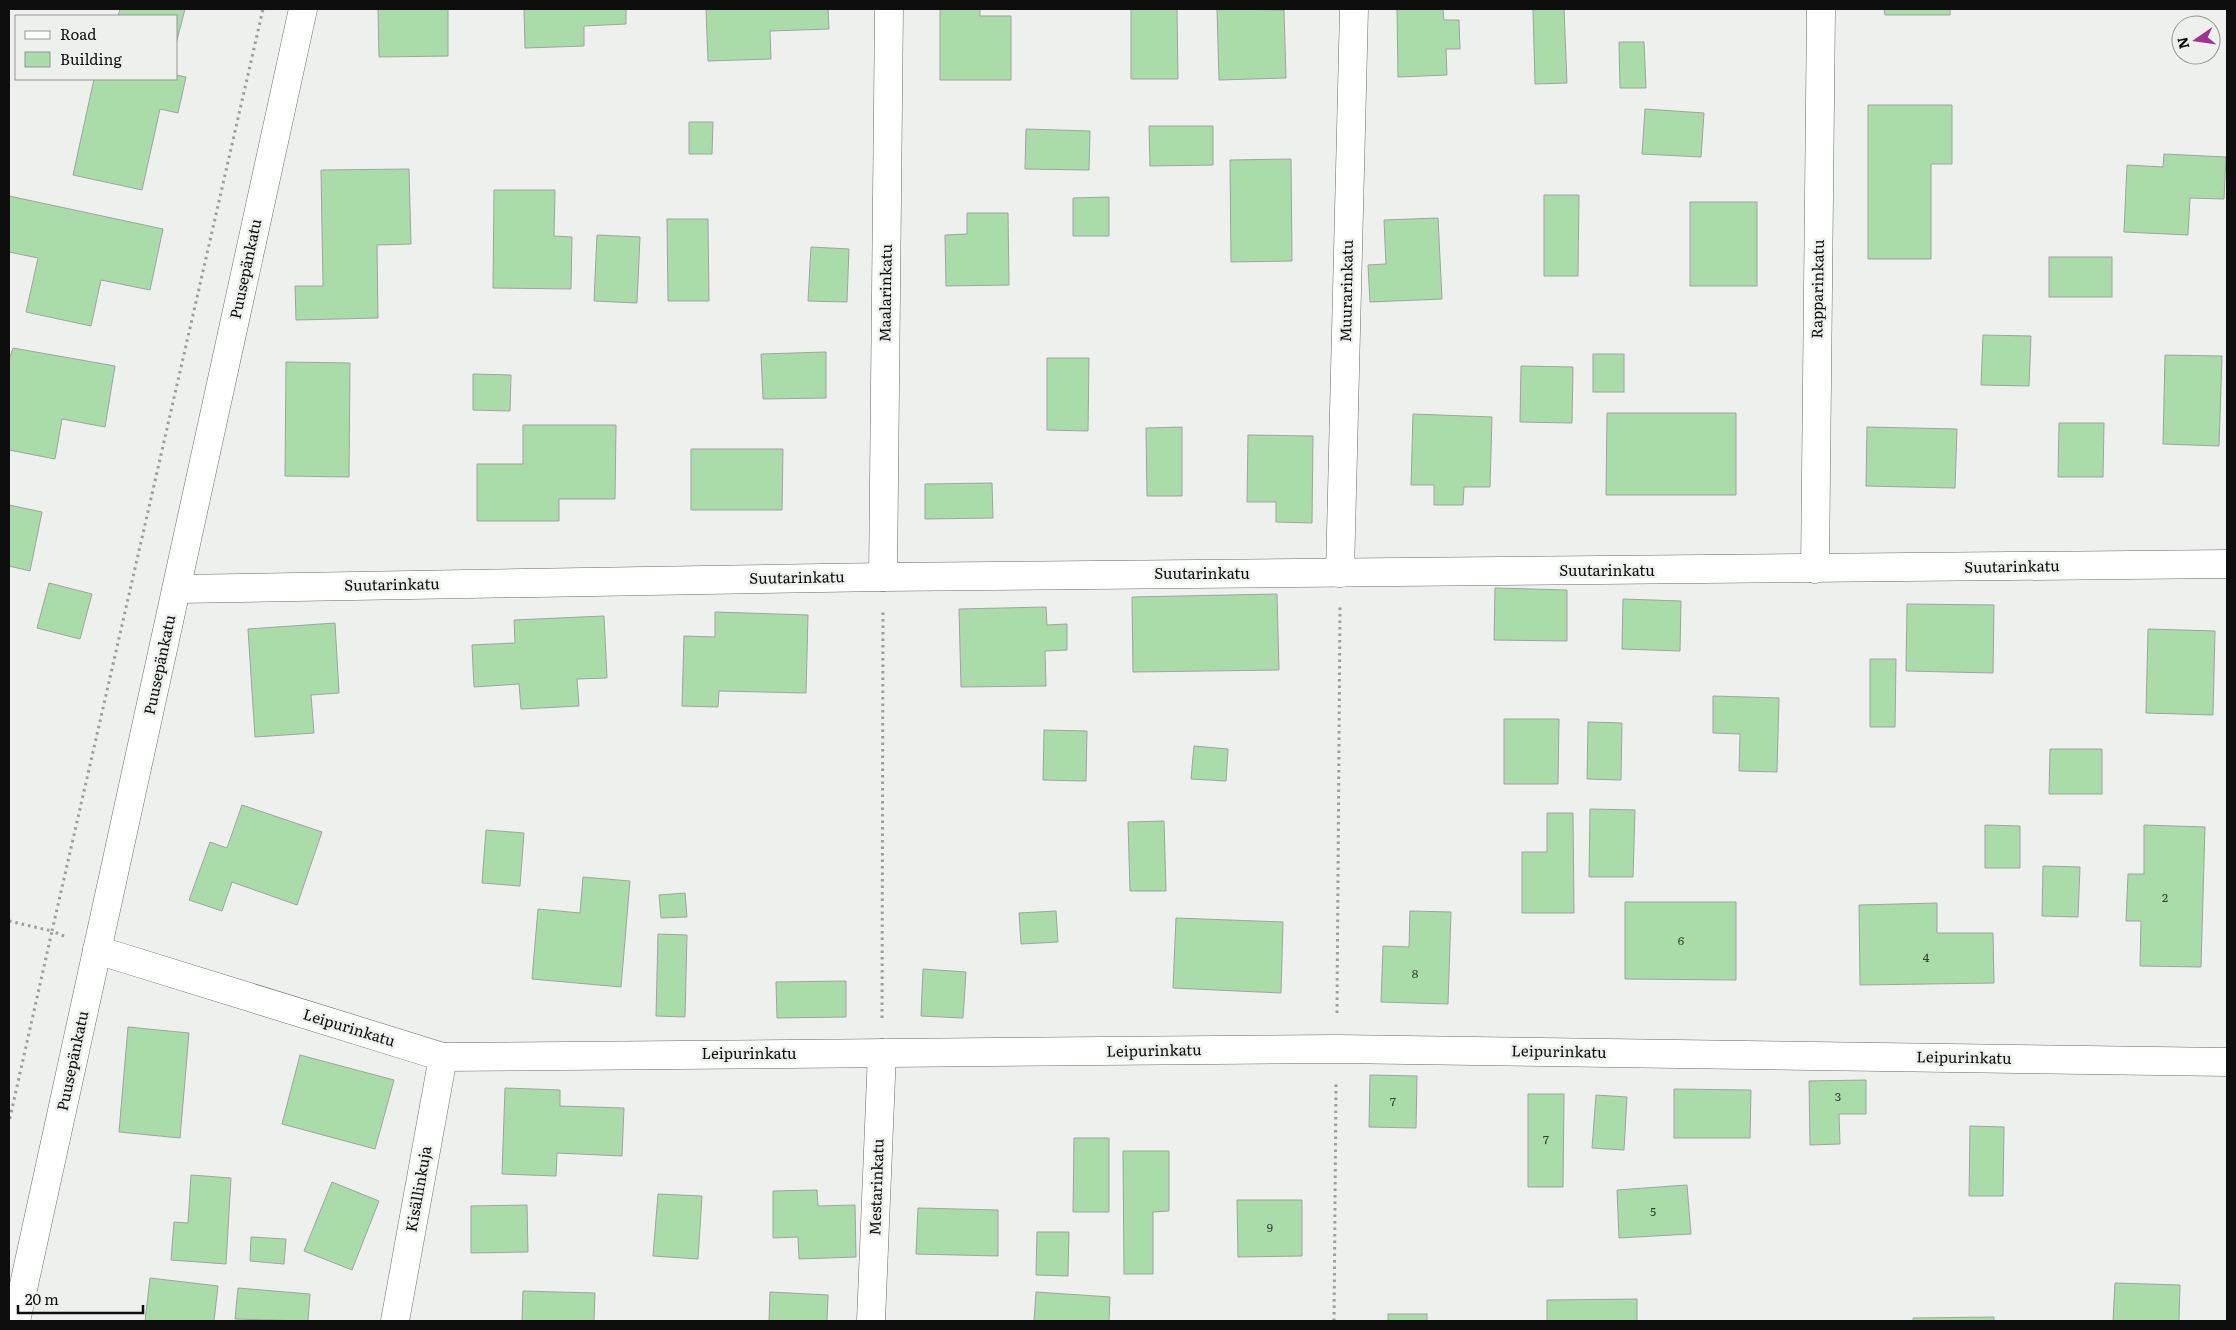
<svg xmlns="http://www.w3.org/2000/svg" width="2236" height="1330" viewBox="0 0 2236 1330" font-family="Literata,serif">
<rect width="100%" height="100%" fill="#edf0ed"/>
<g fill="#aadcaa" stroke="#a0a3a0">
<polygon points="120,9 185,9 176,44 176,16 118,16"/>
<polygon points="378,9 448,9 448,56 379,57"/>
<polygon points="524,9 626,9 626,24 584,26 584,46 525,48"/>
<polygon points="706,9 828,9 829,29 770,31 771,59 708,61"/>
<polygon points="940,9 980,9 980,16 1011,16 1011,80 940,80"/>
<polygon points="1131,9 1177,9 1178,79 1131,79"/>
<polygon points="1217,9 1284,10 1286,78 1219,80"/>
<polygon points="1397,9 1443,9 1444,20 1459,20 1460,49 1446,49 1447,75 1398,77"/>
<polygon points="1533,9 1564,9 1567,83 1535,84"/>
<polygon points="1884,9 1950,9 1950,15 1885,15"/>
<polygon points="1619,42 1644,42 1646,88 1620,88"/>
<polygon points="176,75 186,77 178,113 160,109 142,190 73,175 94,79 176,79"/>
<polygon points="1868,105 1952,105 1952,164 1931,164 1931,259 1868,259"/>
<polygon points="1645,109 1704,113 1701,157 1642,154"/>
<polygon points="689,122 713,122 712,154 689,154"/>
<polygon points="1149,126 1213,126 1213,165 1150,166"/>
<polygon points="1026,129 1090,131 1089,170 1025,169"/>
<polygon points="2164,154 2226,157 2224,199 2190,198 2188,235 2124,232 2127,165 2163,167"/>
<polygon points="1291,159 1292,261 1231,262 1230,160"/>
<polygon points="409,169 411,244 377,245 378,318 296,320 295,286 323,286 321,170"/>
<polygon points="494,190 555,190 554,236 572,237 571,289 493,288"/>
<polygon points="1544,195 1579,195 1578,276 1544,276"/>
<polygon points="9,196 163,229 150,290 101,280 91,326 26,312 38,258 9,252"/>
<polygon points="1109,197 1109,236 1073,236 1073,198"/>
<rect x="1690" y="202" width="67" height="84"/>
<polygon points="967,213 1008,213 1009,285 946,286 945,235 967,234"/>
<polygon points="1438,218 1442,299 1370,302 1368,265 1386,264 1384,220"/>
<polygon points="667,219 708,219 709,301 668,301"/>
<polygon points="597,235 640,237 637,303 594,301"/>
<polygon points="811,247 849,249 847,302 808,301"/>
<rect x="2049" y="257" width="63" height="40"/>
<polygon points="1983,335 2031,336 2029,386 1981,385"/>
<polygon points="13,348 115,366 105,427 62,419 55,459 9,450 9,360"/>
<polygon points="826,352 826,398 763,399 761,354"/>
<rect x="1593" y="354" width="31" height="38"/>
<polygon points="2165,355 2222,356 2219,446 2163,444"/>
<polygon points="1047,358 1089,358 1088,431 1047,430"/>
<polygon points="286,362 350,363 349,477 285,476"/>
<polygon points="1521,366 1573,367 1572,423 1520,422"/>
<polygon points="473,374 511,375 510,411 473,410"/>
<polygon points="1607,413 1736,413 1736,495 1606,495"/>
<polygon points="1413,414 1492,417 1490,487 1464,487 1463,505 1434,505 1434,485 1411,485"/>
<polygon points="2059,423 2104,423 2103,477 2058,477"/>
<polygon points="523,425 616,425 615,499 559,499 559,521 477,521 477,464 523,464"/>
<polygon points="1182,427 1182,496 1147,496 1146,428"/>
<polygon points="1867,427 1957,429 1955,488 1866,486"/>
<polygon points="1248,435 1313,436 1312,523 1276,522 1276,502 1247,502"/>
<polygon points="691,449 783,449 782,510 691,510"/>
<polygon points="992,483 993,518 925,519 925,484"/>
<polygon points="9,505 42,512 30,571 9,566"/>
<polygon points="49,583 92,594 80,639 37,628"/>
<polygon points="1495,588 1567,590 1567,641 1494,640"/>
<polygon points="1277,594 1279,670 1133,672 1132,597"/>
<polygon points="1623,599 1681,601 1680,651 1622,649"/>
<polygon points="1907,604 1994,605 1993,673 1906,671"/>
<polygon points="1046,607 1047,625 1067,624 1067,650 1045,651 1046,686 961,687 959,609"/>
<polygon points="715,612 808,615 806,693 719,691 718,707 682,706 684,636 715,637"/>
<polygon points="604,616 607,678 577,679 579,706 521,709 519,684 474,687 472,645 515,643 514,620"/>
<polygon points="335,623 339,693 311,695 314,733 255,737 248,629"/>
<polygon points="2148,629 2215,631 2213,715 2146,713"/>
<polygon points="1870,659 1896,659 1895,727 1870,727"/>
<polygon points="1713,696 1779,698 1777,772 1739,771 1740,734 1713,733"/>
<polygon points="1504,719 1559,719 1558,784 1504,784"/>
<polygon points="1588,722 1622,723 1621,780 1587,779"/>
<polygon points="1044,730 1087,731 1086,781 1043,780"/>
<polygon points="1194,746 1228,749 1226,781 1191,779"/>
<polygon points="2050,749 2102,749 2102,794 2049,794"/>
<polygon points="242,805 322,832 297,905 232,882 222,911 189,900 210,842 227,848"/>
<polygon points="1590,809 1635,810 1633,877 1589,877"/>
<polygon points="1547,813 1573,813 1574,913 1522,913 1522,852 1547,852"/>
<polygon points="1164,821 1166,891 1130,891 1128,822"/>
<polygon points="1985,825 2020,826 2020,868 1985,868"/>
<polygon points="2144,825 2205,827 2201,967 2140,966 2141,921 2126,921 2128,874 2144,874"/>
<polygon points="486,830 524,833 520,886 482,883"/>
<polygon points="2043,866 2080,867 2078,917 2042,916"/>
<polygon points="583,877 630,881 621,987 532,979 538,909 580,913"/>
<polygon points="685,893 687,917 661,918 659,895"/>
<polygon points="1625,902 1736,902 1736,980 1625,979"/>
<polygon points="1937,903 1937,933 1993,933 1994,983 1860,985 1859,905"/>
<polygon points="1056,911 1058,942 1021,944 1019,913"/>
<polygon points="1410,911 1451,912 1448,1004 1381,1002 1383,946 1409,947"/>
<polygon points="1176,918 1283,922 1281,993 1173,988"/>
<polygon points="658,934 687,935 685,1017 656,1016"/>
<polygon points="923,969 966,972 963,1018 921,1016"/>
<polygon points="846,981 846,1017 777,1018 776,982"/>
<polygon points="128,1027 189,1033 180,1138 119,1132"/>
<polygon points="300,1055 394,1080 375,1149 282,1124"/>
<polygon points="1370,1075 1417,1076 1416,1128 1369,1127"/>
<polygon points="1866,1080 1866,1114 1839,1114 1840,1144 1810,1145 1809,1081"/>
<polygon points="505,1088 560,1090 560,1106 624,1108 622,1156 557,1153 556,1176 502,1174"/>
<polygon points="1674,1089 1751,1090 1750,1138 1674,1138"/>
<polygon points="1528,1094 1564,1094 1563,1187 1528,1187"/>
<polygon points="1596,1095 1627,1097 1624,1150 1592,1148"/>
<polygon points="1970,1126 2004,1127 2003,1196 1969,1196"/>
<polygon points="1074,1138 1109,1138 1109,1212 1073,1212"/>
<polygon points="1123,1151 1169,1151 1169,1211 1153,1212 1153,1274 1124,1274"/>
<polygon points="191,1175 231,1178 226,1264 171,1260 174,1222 188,1223"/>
<polygon points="332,1182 379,1201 352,1270 304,1251"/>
<polygon points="1687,1185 1691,1234 1619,1238 1617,1190"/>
<polygon points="817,1190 818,1206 855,1205 856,1257 799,1259 798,1237 773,1238 773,1191"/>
<polygon points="658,1194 702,1196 698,1259 653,1256"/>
<polygon points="1237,1200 1302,1200 1302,1256 1238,1257"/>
<polygon points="527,1205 528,1252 471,1253 471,1206"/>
<polygon points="918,1208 998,1210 998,1256 916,1254"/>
<polygon points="1037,1232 1069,1232 1068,1276 1036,1275"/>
<polygon points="251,1237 286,1239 284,1264 250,1261"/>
<polygon points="150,1278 218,1286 214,1321 145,1321"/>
<polygon points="2115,1283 2180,1285 2179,1321 2113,1321"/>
<polygon points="238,1288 310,1294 308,1321 235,1319"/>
<polygon points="523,1291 595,1293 594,1321 522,1321"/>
<polygon points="770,1292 828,1295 827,1321 769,1321"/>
<polygon points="1036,1292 1110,1297 1109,1321 1034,1321"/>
<polygon points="1637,1299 1637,1321 1547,1321 1547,1300"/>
<rect x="1388" y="1314" width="39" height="7"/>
<polygon points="1994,1317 1994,1321 1913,1321 1913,1318"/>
</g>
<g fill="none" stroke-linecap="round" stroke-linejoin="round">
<g stroke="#696c69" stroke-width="29">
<g id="minor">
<polyline points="1815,569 1821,9"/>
<polyline points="1340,573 1354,9"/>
<polyline points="883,577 889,9"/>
<polyline points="177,589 883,577 2227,564"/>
<polyline points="97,950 443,1057 1337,1049 2227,1062"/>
<polyline points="16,1321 303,9"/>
<polyline points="395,1321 443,1057"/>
<polyline points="871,1321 882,1053"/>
</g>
</g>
<g stroke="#9c9e9c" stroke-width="3" stroke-dasharray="2.5 4" stroke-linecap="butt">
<polyline points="9,921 52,931 9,1122"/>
<polyline points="64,936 52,931 263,9"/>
<polyline points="1337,1013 1340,607"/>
<polyline points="882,1018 883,612"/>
<polyline points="1334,1321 1336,1084"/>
</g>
<use href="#minor" stroke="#fff" stroke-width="28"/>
</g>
<g text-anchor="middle" stroke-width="5" stroke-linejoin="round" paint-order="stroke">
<g font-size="12" fill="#344234">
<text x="2165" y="902">2</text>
<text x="1681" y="945">6</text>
<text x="1926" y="962">4</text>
<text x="1415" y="978">8</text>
<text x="1838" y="1101">3</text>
<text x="1393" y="1106">7</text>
<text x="1546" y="1144">7</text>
<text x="1653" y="1216">5</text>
<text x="1270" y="1232">9</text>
</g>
<g font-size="15" fill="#0d0e0d" stroke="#edf0ed">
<text transform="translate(246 269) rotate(-78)" y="5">Puusepänkatu</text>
<text transform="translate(1818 289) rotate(-89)" y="5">Rapparinkatu</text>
<text transform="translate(1347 291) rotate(-89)" y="5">Muurarinkatu</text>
<text transform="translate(886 293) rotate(-89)" y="5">Maalarinkatu</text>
<text transform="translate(2012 567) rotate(-1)" y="5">Suutarinkatu</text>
<text x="1607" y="576">Suutarinkatu</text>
<text x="1202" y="579">Suutarinkatu</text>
<text transform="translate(797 578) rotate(-1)" y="5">Suutarinkatu</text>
<text transform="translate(392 585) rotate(-1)" y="5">Suutarinkatu</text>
<text transform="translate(160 665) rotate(-78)" y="5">Puusepänkatu</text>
<text transform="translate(349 1028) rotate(17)" y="5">Leipurinkatu</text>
<text transform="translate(1154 1051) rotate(-1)" y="5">Leipurinkatu</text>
<text transform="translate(1559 1052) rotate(1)" y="5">Leipurinkatu</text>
<text x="749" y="1059">Leipurinkatu</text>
<text transform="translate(1964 1058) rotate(1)" y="5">Leipurinkatu</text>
<text transform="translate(73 1061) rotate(-78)" y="5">Puusepänkatu</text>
<text transform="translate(877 1187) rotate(-88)" y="5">Mestarinkatu</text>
<text transform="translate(419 1189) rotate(-80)" y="5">Kisällinkuja</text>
</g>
</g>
<rect width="2236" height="1330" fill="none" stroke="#0d0e0d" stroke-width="20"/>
<rect x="15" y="15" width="162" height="65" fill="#edf0ed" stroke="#939693"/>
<rect x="25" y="31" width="25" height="8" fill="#ffffff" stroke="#939693"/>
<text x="60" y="40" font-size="15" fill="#0d0e0d">Road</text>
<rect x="25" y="52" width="25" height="15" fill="#aadcaa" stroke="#939693"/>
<text x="60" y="65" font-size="15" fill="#0d0e0d">Building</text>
<g transform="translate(2196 40) rotate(257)"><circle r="24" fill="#edf0ed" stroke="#939693"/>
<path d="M0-4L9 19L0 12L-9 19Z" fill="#a03392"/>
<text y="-8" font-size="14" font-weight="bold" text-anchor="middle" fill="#0d0e0d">N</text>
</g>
<path d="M18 1305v8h125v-8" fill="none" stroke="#0d0e0d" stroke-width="2.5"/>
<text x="25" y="1305" font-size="15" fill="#0d0e0d" stroke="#edf0ed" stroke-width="4" paint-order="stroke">20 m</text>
</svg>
